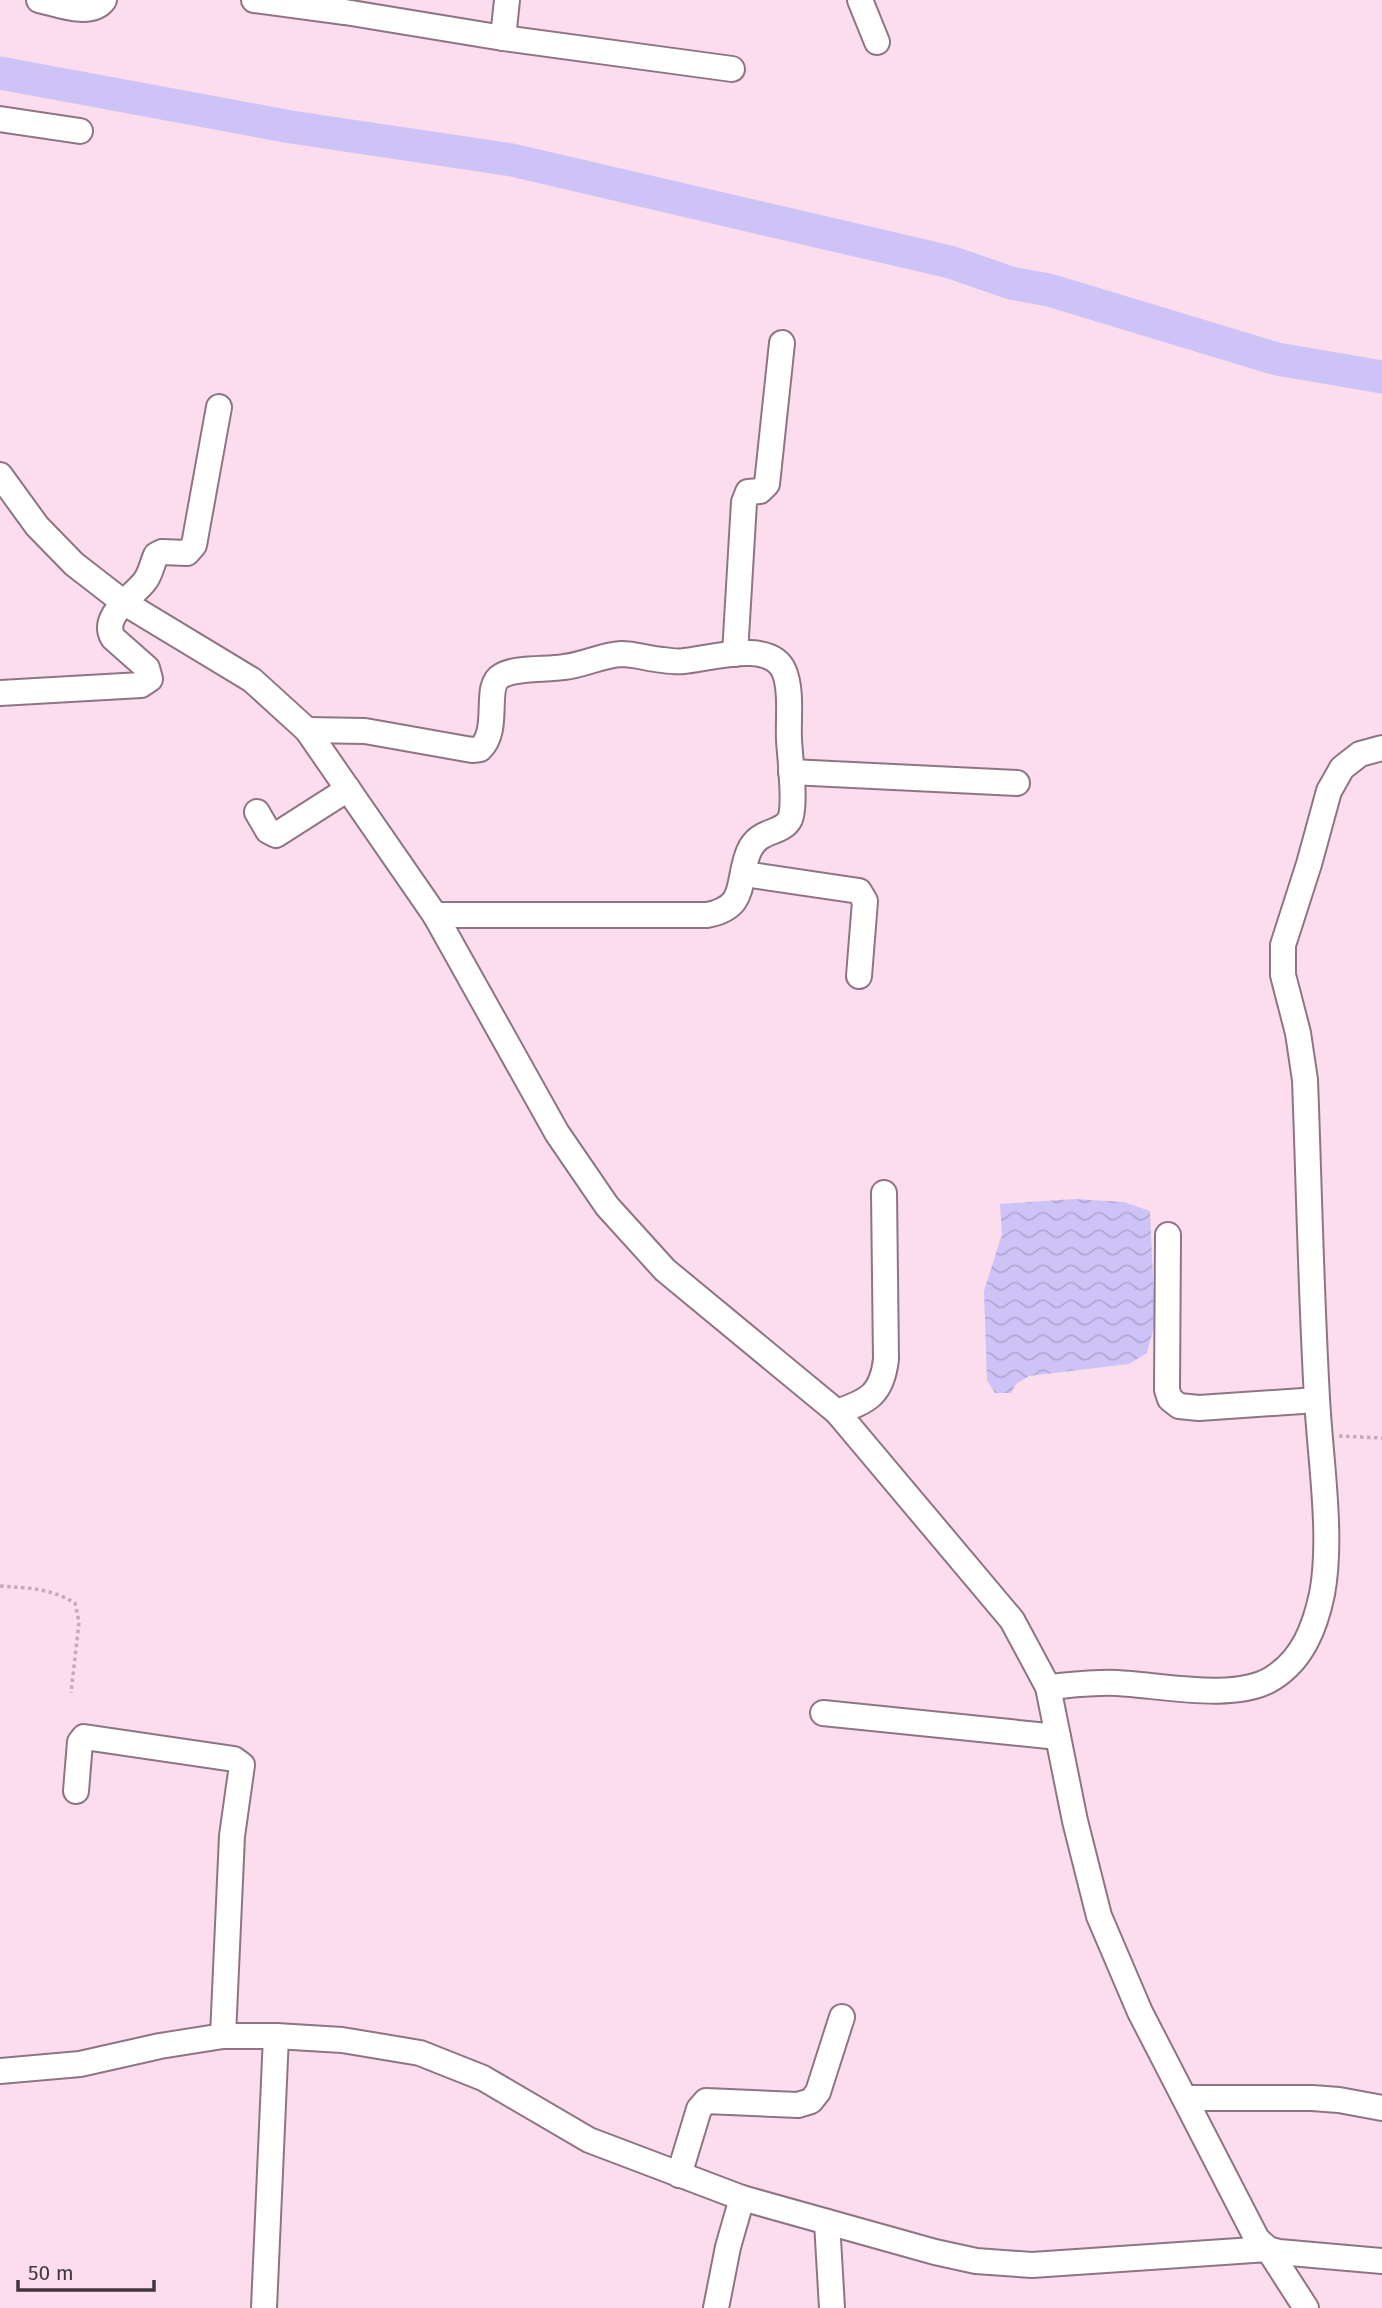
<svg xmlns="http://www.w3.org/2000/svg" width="1382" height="2308" viewBox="0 0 1382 2308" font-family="'Fira Sans',sans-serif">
<defs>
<pattern id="water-waves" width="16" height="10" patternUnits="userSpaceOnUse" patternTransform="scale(1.75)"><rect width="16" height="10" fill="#cdc3f7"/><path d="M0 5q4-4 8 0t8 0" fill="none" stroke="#b1a8d5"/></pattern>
</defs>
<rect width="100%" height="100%" fill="#fbdded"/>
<polygon fill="url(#water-waves)" points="1074,1199 1124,1202 1150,1211 1155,1323 1147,1353 1129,1364 1029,1376 1016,1384 1011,1393 995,1393 987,1380 984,1291 1002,1234 1000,1204"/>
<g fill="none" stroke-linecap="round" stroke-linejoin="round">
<polyline stroke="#cdc3f7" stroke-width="33" points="0,73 291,127 512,160 950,262 1011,283 1049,290 1277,359 1382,377"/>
<g stroke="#8f7583" stroke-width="28">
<g id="minor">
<path d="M39,0C57,4 91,18 104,0"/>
<polyline points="254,0 345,12 503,38 732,69"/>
<polyline points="860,0 877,42"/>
<polyline points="503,38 507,0"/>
<polyline points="0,119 80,131"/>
<polyline points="0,475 37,526 74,564 123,602 252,680 307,730 435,915 557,1133 607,1206 665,1270 837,1412 1012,1620 1048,1687 1075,1821 1099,1916 1140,2012 1257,2239 1268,2249 1279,2252 1382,2261"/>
<polyline points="735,654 744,502 748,492 760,491 767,484 782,343"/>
<path d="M0,693L141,685L150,679L147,668L113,638C100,616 134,596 145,581C151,573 152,564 156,555L162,552L187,553L194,545L219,407"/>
<path d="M307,730L365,731L472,750L480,749C501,730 483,686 501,676C515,667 547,670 564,667C584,665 602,655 621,654C636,654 649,659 663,660C670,661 678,662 684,661C709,659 770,639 784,671C792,690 788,719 789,740C790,757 796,805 790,819C782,835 759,828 749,851C736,881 749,907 707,915H435"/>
<polyline points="791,772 1017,783"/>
<polyline points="257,812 268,831 276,835 348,789"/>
<polyline points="744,874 859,891 865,901 859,976"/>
<polyline points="1168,1235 1167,1390 1170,1399 1179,1406 1199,1408 1317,1400"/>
<path d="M837,1412C868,1401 882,1395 886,1359L884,1193"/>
<path d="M1048,1687C1071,1685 1094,1682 1117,1683C1160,1685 1236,1702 1273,1678C1303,1659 1315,1627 1322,1594C1333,1536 1320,1458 1317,1398C1311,1292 1309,1186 1305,1080L1298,1033L1283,975V945L1309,864L1329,791L1342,768L1360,754L1382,748"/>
<polyline points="823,1713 1058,1737"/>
<polyline points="76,1791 80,1742 84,1737 234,1759 242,1765 232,1836 223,2036"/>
<polyline points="0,2071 80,2064 160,2046 223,2036 276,2036 342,2040 420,2053 483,2078 589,2140 742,2198 935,2252 976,2261 1032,2265 1268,2249 1306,2308"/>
<polyline points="1185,2098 1312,2098 1339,2100 1382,2108"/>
<polyline points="679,2175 699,2109 706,2101 798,2105 811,2101 818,2092 842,2017"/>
<polyline points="827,2222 832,2308"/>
<polyline points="264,2308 276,2036"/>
<polyline points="716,2308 728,2247 742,2198"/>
</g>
</g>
<g stroke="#c2aab7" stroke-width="3.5" stroke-dasharray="3.5 3.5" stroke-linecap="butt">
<polyline points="1339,1436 1382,1438"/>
<path d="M0,1586C28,1588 50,1588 75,1603L79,1622L71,1693"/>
</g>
<use href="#minor" stroke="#fff" stroke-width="24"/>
</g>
<path d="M18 2280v10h136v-10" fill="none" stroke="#43373e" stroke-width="3.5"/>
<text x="28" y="2280" font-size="21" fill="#43373e" stroke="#fbdded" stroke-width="5" paint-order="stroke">50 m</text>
</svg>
